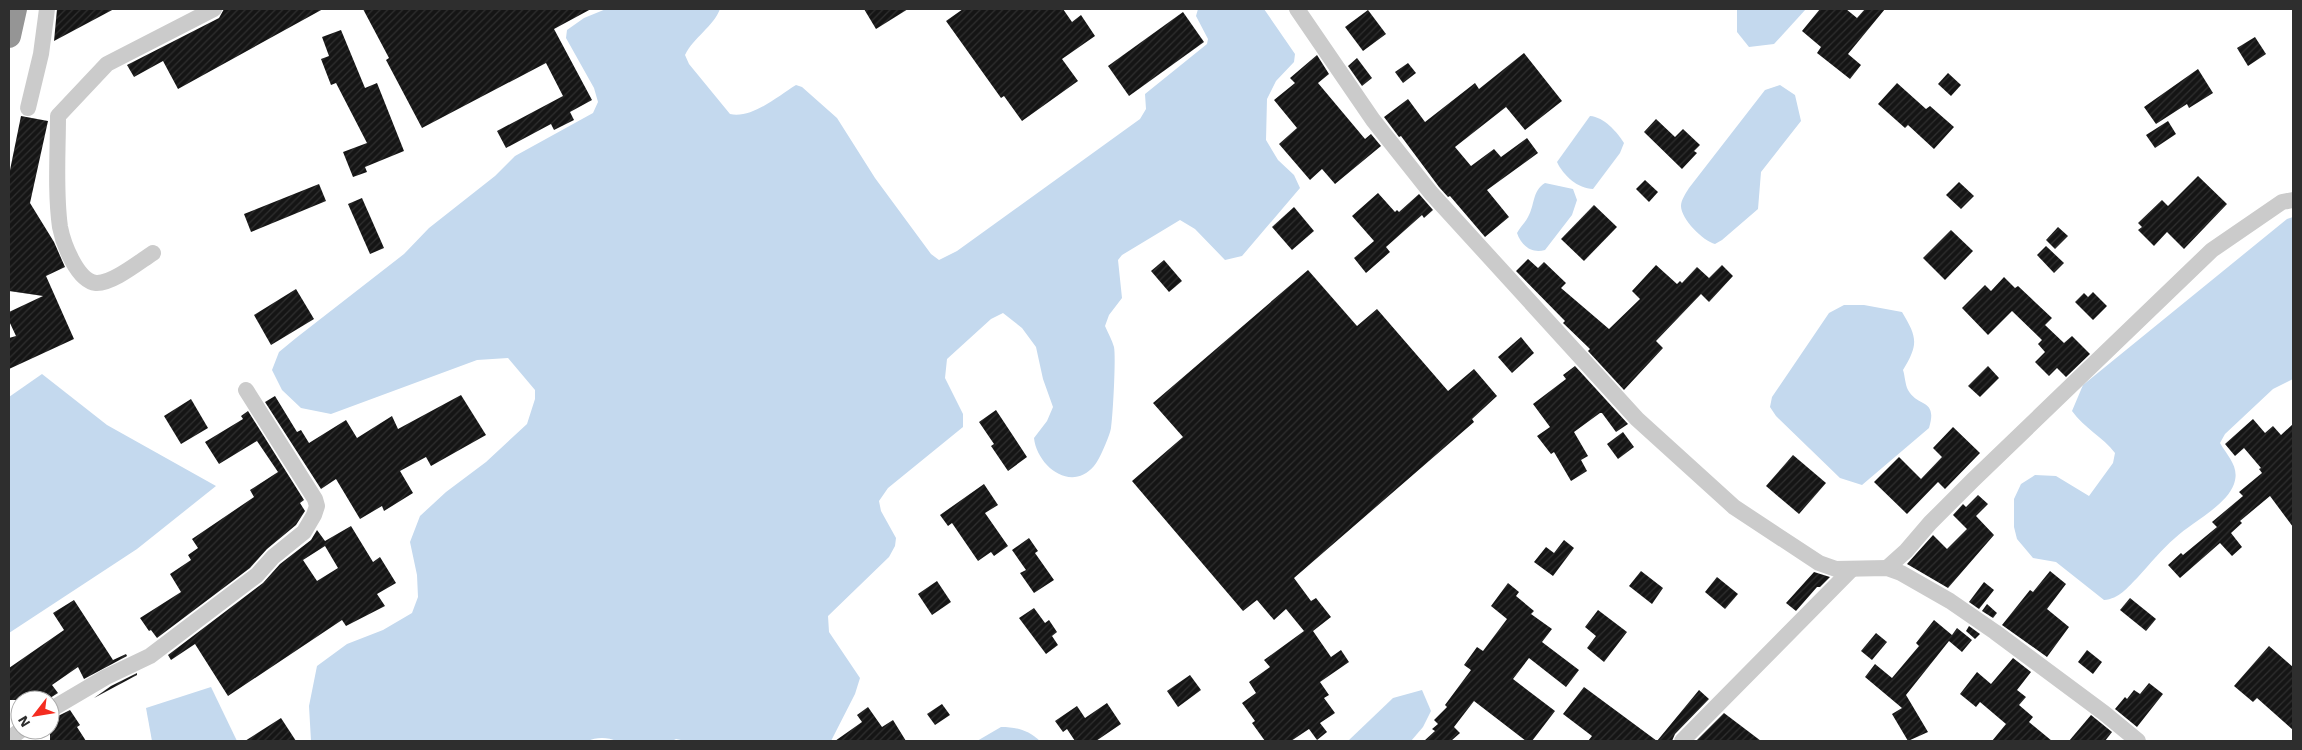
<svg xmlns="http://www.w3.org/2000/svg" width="2302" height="750" viewBox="0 0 2302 750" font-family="'Work Sans',sans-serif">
<defs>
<pattern id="building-hatch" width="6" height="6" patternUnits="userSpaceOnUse" patternTransform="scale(1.25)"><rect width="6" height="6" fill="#151515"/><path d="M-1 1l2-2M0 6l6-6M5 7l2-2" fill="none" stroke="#2f2f2f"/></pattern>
</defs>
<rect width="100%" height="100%" fill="#fff"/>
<g fill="#c4d9ee">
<path d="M606,9H720C713,27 694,37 685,55L689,64L730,114C752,119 778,96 796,85L802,87L837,118L875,178L931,254L939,260L957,251L1140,119L1146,109L1145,94L1207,44L1208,39L1196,16L1198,9H1264L1295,54L1294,62L1276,81L1267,99L1266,140L1278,160L1294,175L1300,188L1242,256L1225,260L1195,229L1180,220L1122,255L1118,260L1122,298L1109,315L1105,326C1108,333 1112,340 1114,347C1116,357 1113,415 1111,428C1110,435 1099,461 1094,466C1071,493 1037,466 1034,438L1047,421L1053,407L1043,379L1036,347L1022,328L1003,313L991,319L947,359L945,378L963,414V427L888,488L879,501L881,511L896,538L895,546L889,557L828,616L829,632L860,678L855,694L831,741H686L676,739L672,741H616C609,737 595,737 588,741H311L309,706L317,666L347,644L383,630L412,613L418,597L417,575L410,542L420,516L446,492L486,462L527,424L535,399V390L508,358L477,360L331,414L301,408L282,390L272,370L279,352L296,338L404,254L429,228L495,176L515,156L593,113L598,102L594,88L566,38L567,30L584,18Z"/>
<polygon points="1737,9 1806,9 1774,44 1749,47 1737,32"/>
<path d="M1780,85L1795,95L1801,121L1761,172L1758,209L1722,240L1715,244C1703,241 1681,219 1681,206C1681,200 1686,193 1689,188L1765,90Z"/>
<path d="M1590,116C1604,117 1617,132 1624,143L1620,153L1593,189C1578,189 1563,175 1557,162Z"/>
<path d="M1545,183L1573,189L1577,200L1572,215L1545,250C1531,254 1521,245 1517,233C1520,227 1525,223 1528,217C1535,205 1532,191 1545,183Z"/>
<path d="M2293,217V379L2273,389L2225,434L2220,443C2228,457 2240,467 2234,484C2226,506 2192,522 2175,538C2162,549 2150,564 2138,577C2128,587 2119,599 2104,600L2056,562L2033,558L2017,539L2014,527V499L2021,484L2035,475L2056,476L2089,496L2113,463L2115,453C2103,437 2084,428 2072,411L2083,385L2287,219Z"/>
<path d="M1844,305H1864L1902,312C1917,337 1919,344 1903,370C1905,376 1905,384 1908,390C1918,408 1938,398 1929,428L1862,485L1840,478L1776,416L1770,407L1772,397L1829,313Z"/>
<polygon points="42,374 107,425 216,486 137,549 9,633 9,397"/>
<polygon points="211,687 237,741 152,741 146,708"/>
<polygon points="1422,690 1431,711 1423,727 1411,741 1348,741 1393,698"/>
<path d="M1001,727C1016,727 1028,730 1040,741H977Z"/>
</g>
<g fill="url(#building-hatch)" fill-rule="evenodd">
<polygon points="57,9 114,9 54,41"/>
<polygon points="224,9 323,9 178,89 163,61 134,77 127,65 219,18"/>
<polygon points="363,9 591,9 554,29 592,100 570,112 574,120 554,130 551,124 506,148 497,131 563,96 546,63 422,128 386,60 389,58"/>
<polygon points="864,9 908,9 876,29"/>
<polygon points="963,9 1063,9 1072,22 1081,15 1095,36 1062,59 1078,81 1022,121 1004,96 1001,98 946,21"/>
<polygon points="1820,9 1846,9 1857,18 1865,9 1885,9 1848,54 1861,65 1850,79 1817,53 1821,47 1802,31"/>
<polygon points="1368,10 1386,34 1363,51 1345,27"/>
<polygon points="1183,12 1204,42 1129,96 1108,66"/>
<polygon points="341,30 365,88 377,83 404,151 365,167 367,172 353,177 343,152 367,143 336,83 331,85 321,59 329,56 322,37"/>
<polygon points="2255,37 2266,54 2248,66 2237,48"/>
<polygon points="1524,53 1562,101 1525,130 1506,107 1455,147 1471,166 1494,149 1501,157 1527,138 1538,153 1487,190 1509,217 1485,237 1450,196 1448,197 1439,187 1401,136 1399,137 1384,117 1408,99 1425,122 1475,83 1479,89"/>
<polygon points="1317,55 1329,74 1318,83 1365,139 1371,134 1381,146 1335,184 1322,169 1310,180 1279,144 1297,128 1274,100 1295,83 1290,78"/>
<polygon points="1357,58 1372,78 1362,86 1348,66"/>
<polygon points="1408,63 1416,73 1403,83 1395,72"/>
<polygon points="2198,69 2213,93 2189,108 2187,104 2156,124 2144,107"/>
<polygon points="1948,73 1961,85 1951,96 1938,84"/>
<polygon points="1897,83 1926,109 1930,106 1954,127 1934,149 1908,125 1905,128 1878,104"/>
<polygon points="21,116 48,121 30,203 54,242 65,267 46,276 74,339 9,369 9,338 16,336 9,321 9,312 43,296 9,291 9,175"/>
<polygon points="1656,119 1675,137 1683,129 1700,145 1694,151 1697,153 1682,169 1644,132"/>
<polygon points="2168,121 2176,134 2155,148 2146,135"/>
<polygon points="2198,176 2227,204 2184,249 2167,232 2154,246 2138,230 2142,227 2138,223 2162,200 2168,206"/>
<polygon points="1645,180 1658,192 1649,202 1636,189"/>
<polygon points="1959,182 1974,196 1961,209 1946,195"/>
<polygon points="319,184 326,201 251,232 244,214"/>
<polygon points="1378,193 1395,212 1397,210 1399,212 1419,194 1433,210 1424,218 1422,215 1386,247 1390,252 1366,273 1354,258 1374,241 1352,216"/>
<polygon points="362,198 384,248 370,254 348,204"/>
<polygon points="1594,205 1617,227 1584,261 1561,239"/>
<polygon points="1294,207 1314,231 1292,250 1272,227"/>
<polygon points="2058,227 2068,236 2055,249 2046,240"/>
<polygon points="1951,230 1973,251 1945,280 1923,258"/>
<polygon points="2046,246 2064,263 2054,273 2037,255"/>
<polygon points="1528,259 1538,268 1544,262 1566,283 1561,288 1609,329 1640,299 1632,291 1656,265 1677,284 1680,281 1682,283 1697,267 1709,278 1722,265 1733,276 1709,302 1701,294 1656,341 1663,348 1624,390 1588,351 1590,349 1563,323 1565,321 1516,271"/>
<polygon points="1164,260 1182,281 1169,292 1151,271"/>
<polygon points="1308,270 1357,326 1377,309 1448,391 1474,369 1497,396 1472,419 1474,422 1294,578 1311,601 1316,598 1331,617 1313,631 1331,657 1341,650 1349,662 1320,682 1329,695 1324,698 1335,713 1320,723 1327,732 1317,740 1309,729 1291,741 1265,741 1252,723 1255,721 1242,703 1256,693 1249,682 1270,667 1264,660 1304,631 1286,609 1274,620 1257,600 1243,611 1132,481 1183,437 1153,403"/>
<polygon points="2004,277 2015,288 2018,286 2052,318 2045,325 2064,343 2072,336 2090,354 2066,377 2057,368 2049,376 2035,362 2045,352 2038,344 2042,340 2012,311 1988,335 1962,308 1985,285 1991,291"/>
<polygon points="296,289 314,319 271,345 254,315"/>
<polygon points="2093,292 2107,306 2093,320 2075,302 2084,293 2088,297"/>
<polygon points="1521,337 1534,353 1512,373 1498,357"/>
<polygon points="1575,366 1628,424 1616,432 1602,413 1600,413 1574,432 1588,456 1581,460 1587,471 1571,481 1554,452 1551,454 1537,436 1550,427 1533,404 1566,379 1563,375"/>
<polygon points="1988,366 1999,378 1980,397 1968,386"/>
<polygon points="461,395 486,435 431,466 426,457 400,471 413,493 384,511 382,506 360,519 336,479 321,489 265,402 275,396 297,432 301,430 309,443 346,420 357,438 392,416 398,429"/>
<polygon points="191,399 208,428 181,444 164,416"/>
<polygon points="996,410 1027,457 1008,471 991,446 994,444 979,422"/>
<polygon points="248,411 304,500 300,503 305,511 296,525 267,549 250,568 157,638 151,630 149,631 140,618 181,592 170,574 191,560 188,555 198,548 192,539 254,497 250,490 278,472 257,441 219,464 205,442 243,419 241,416"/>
<polygon points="2253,419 2265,433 2273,426 2281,435 2293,424 2293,527 2270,496 2240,521 2242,523 2231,533 2242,547 2232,556 2220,543 2180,578 2168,565 2181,553 2183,555 2217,527 2212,522 2243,496 2239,492 2262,473 2259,469 2261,468 2244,448 2235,456 2225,444"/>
<polygon points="1953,427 1980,453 1945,489 1938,482 1907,514 1874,482 1899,457 1921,479 1942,457 1933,448"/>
<polygon points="1623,432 1634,447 1618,459 1607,444"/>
<polygon points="1793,455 1826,483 1799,514 1766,486"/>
<polygon points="984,484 998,505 985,513 1008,546 994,556 991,552 978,561 952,523 948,526 940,515"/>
<polygon points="1978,495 1988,504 1976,516 1994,535 1948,588 1907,564 1933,535 1947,549 1967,529 1953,515 1963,504 1966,507"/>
<path d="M351,526L373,562L380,557L396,583L377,594L385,606L346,626L342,620L228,696L195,644L171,660L168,655L263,583L280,564L311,540L317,530L325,541ZM325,546L338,568L317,581L303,560Z"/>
<polygon points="1029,538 1038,551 1035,553 1054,580 1034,593 1020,573 1026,570 1012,550"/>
<polygon points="1564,540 1574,548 1553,576 1534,562 1546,547 1554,553"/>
<polygon points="1641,571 1663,588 1652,604 1629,586"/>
<polygon points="2050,571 2066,584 2047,609 2069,627 2047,657 2002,625 2030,590 2033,592"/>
<polygon points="1814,572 1830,577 1820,587 1817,587 1796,611 1786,603"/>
<polygon points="1717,577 1738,594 1725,609 1705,592"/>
<polygon points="937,581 951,602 932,615 918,594"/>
<polygon points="1984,582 1994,590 1979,609 1969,602"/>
<polygon points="1508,583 1519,592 1516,596 1534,611 1531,614 1552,629 1542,642 1579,670 1566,687 1529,658 1513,679 1555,711 1532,741 1526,741 1474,701 1454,727 1460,733 1451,741 1424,741 1435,731 1432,729 1438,724 1434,720 1447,707 1445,705 1471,670 1464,665 1477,647 1483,651 1507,619 1491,606"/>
<polygon points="2130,598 2156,619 2146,631 2120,610"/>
<polygon points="74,600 113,660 126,654 127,656 84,679 78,667 52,685 58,693 47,700 9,700 9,668 64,630 53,613"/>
<polygon points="1987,604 1997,613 1993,618 1982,611"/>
<polygon points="1034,608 1045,623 1049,620 1057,632 1052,636 1058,645 1046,654 1019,618"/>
<polygon points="1598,610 1627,632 1604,662 1587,648 1596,636 1585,627"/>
<polygon points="1934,620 1952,635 1957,628 1972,640 1962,652 1949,641 1906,695 1928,732 1908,741 1892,714 1902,708 1865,677 1875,664 1892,678 1919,646 1916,643"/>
<polygon points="1969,626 1980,634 1975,639 1966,631"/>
<polygon points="1876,633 1887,642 1872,660 1861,651"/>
<polygon points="2269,646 2293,667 2293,730 2257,698 2253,702 2234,686"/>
<polygon points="2087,650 2102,662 2093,674 2078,662"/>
<polygon points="2013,658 2031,672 2017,690 2026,697 2019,705 2033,717 2029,722 2052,741 1992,741 2006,724 1980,702 1976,707 1960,694 1977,672 1991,684"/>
<polygon points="137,673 137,675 94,698 111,686"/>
<polygon points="1190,675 1201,690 1178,707 1167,691"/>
<polygon points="2149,683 2163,694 2137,727 2115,709 2125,697 2127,699 2134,690 2140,694"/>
<polygon points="1584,687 1657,741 1699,690 1709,699 1675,734 1672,741 1588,741 1592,736 1563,714"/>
<polygon points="1107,703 1121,724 1096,741 1075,741 1067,729 1063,732 1055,721 1077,706 1085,718"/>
<polygon points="942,704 950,715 935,725 927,714"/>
<polygon points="868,707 882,727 893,720 906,741 835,741 862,722 857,715"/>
<polygon points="70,710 80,725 77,727 86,741 50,741 50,720"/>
<polygon points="1724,713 1761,741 1696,741"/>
<polygon points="2091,715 2112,732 2105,741 2069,741"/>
<polygon points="281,718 296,741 245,741"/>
</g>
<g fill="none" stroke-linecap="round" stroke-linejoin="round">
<g stroke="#cbcbcb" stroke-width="16">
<polyline points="1297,9 1373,120 1431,193 1637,419 1734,507 1819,563 1836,569 1887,568 1901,573 1950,601 1995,632 2104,713 2138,741"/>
<polyline points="28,108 41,54 47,9"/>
<path d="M153,253C139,262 112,284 96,283C77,281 63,243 60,227C55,192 58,151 58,116L107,64L214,9"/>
<polyline points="1887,568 1906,551 1930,523 1973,480 2212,250 2282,202 2293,200"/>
<polyline points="50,710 106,677 150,656 257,575 273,557 304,532 314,515 317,506 315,499 246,390"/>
<polyline points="9,739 21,730"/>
<polyline points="1682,741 1852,569"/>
</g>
<polyline stroke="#959595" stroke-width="24" points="9,36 15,9"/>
</g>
<rect width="2302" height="750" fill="none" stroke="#2e2e2e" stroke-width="20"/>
<g transform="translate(35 715) rotate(239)"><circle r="24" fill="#ffffff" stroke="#ababab"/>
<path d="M0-4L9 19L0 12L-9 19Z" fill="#f42c20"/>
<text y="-8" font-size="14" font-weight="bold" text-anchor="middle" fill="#2e2e2e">N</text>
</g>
</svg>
